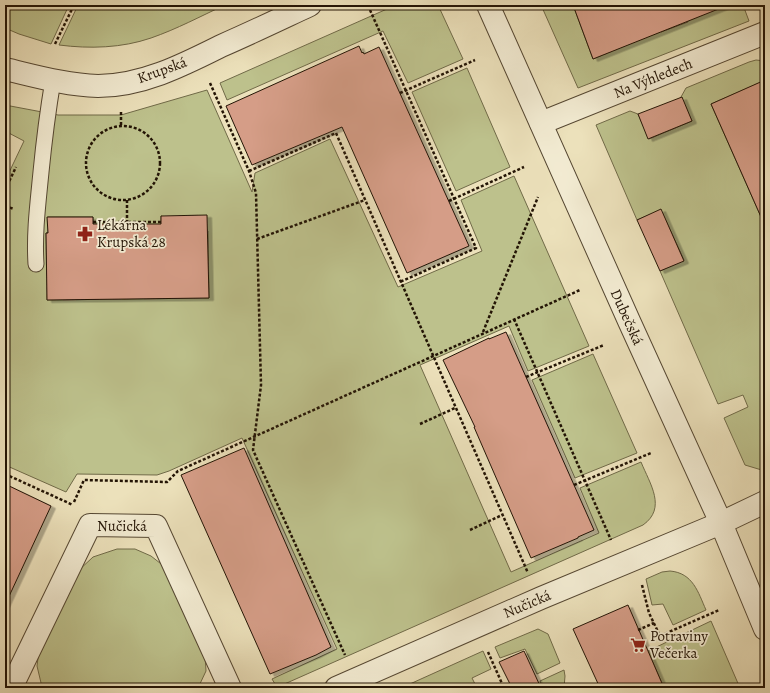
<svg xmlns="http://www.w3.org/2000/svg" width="770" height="693" viewBox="0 0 770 693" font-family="Alegreya,serif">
<defs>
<filter id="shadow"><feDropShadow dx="4.5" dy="2.5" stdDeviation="0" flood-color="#0004"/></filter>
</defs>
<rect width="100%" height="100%" fill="#ece1bb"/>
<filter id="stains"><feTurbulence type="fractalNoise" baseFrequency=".005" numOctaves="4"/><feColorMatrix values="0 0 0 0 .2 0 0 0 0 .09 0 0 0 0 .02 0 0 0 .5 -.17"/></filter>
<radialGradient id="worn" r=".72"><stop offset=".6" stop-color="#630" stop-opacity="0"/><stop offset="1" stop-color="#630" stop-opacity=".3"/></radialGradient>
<g fill="#bdc18c" stroke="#706a48" fill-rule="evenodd">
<polygon points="5,5 69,5 51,44 19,34 5,28"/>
<path d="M78,5H225C201,16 177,29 151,38C122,48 90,49 59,45Z"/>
<polygon points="396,5 438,5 463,59 408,83 383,31 227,100 220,83"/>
<polygon points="541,5 573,5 593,59 660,31 661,32 688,22 682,5 743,5 749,21 578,88"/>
<polygon points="756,60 765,61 765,84 764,81 711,104 765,226 765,471 745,465 724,418 748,407 743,395 718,404 660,271 684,260 661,210 637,220 596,125 630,111 638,114 649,139 692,121 681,97 686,88 749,62"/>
<polygon points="467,68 510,167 456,191 412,92"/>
<path d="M207,90L252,192L255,173L330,139L398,287L482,251L461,200L514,176L589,346L528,371L509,326L420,365L511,572L599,533L580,488L641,462C650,484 667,508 643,525L280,686L275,684L272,679L337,649L242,438L169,471L157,475L77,474L66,492L5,465V181L24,141L5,131V105L58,115H121ZM161,216L208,231L209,298L47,300L46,233H48V217H93V232L161,231Z"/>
<polygon points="593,354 637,453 575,478 532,380"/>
<polygon points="117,549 135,549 151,556 165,567 205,655 206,671 198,688 43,688 42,687 37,666 39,650 78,571 93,557"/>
<path d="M670,571C693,573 698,592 706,610L673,625L663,604L652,605L646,579L662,572Z"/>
<polygon points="711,621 740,688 664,688 648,651"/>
<polygon points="538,629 548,634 560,663 537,674 525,649 500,658 495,647"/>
<polygon points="483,651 491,669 472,678 477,688 401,688"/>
<polygon points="564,670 565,676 564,688 543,688 540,681"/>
</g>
<g fill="#d59d87" stroke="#231405" filter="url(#shadow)">
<polygon points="573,5 726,5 726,6 593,59"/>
<polygon points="359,46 362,53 363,52 364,54 379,47 469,246 407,273 342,127 252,165 226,106"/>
<polygon points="765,80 765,226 711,104"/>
<polygon points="682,97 692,121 648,139 638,114"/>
<polygon points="661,209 684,261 660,271 637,220"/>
<polygon points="207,215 209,298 47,300 46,233 48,233 47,217 93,217 93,224 161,224 161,216"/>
<polygon points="506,332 594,530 578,537 578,538 531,558 474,427 475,427 443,360 489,338 489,339"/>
<polygon points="244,448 331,647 316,655 270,674 181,475"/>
<polygon points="5,484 51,506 5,605"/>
<polygon points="628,605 648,651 664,688 600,688 573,629"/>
<polygon points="524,651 541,688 512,688 499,662"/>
</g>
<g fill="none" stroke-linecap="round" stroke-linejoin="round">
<g stroke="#554732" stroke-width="17">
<path id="service" d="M36,264C34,233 38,203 41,172C44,141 48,110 53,80"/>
</g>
<g stroke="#554732" stroke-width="24">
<g id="minor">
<polyline points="488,5 629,321 721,523 765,629"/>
<path d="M5,69C35,76 66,85 98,86C142,86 183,65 221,46C251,33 280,19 310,5"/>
<polyline points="541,123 765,33"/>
<polyline points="11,688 90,525 156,526 230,688"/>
<polyline points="336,688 541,598 721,523 765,502"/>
</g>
</g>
<g stroke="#231405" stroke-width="2.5" stroke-dasharray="3 2" stroke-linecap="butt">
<polyline points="370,10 476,248 400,282"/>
<polyline points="55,44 74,5"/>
<polyline points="210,83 249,171 256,193 261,385 253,450 345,655"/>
<polyline points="400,93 475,60"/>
<polyline points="121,125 121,112"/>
<circle cx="123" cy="163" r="37"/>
<polyline points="249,171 336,133 528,573"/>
<polyline points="5,190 16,167"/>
<polyline points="127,200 127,224"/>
<polyline points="449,201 524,167"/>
<polyline points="5,206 14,209"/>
<polyline points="93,222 161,222"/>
<polyline points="257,239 365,200"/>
<polyline points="514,319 611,540"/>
<polyline points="483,332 538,197"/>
<polyline points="526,377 604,345"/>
<polyline points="420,424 455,408"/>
<polyline points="5,474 73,505"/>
<polyline points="574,485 651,453"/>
<polyline points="74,502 84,480 167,482 178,471 580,290"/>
<polyline points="470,530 502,515"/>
<polyline points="642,585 649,613 660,636 719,610"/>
<polyline points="638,630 654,623"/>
<polyline points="488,652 504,688"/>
</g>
<use href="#service" stroke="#f3ecd3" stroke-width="15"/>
<use href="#minor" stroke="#f3ecd3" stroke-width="22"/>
</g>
<defs>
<g id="pharmacy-bare" transform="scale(1.2)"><path d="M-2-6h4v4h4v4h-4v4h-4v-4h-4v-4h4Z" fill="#8f2418" stroke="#f3ecd3" stroke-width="2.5" paint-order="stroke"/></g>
<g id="supermarket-bare" transform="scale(1.2)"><path d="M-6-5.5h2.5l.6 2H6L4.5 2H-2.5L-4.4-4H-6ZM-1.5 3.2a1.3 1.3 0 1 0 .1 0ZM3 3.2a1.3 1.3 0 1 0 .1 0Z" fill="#8f2418" stroke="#f3ecd3" stroke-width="2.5" paint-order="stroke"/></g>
</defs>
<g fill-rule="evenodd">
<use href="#pharmacy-bare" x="85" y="234"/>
<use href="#supermarket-bare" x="638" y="645"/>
</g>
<g text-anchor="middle" stroke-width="3.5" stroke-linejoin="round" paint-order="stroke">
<g font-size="15" fill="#231405" stroke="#f3ecd3">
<text transform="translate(162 70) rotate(-20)" y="5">Krupská</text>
<text transform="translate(653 78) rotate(-22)" y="5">Na Výhledech</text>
<text transform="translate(627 317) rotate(66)" y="5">Dubečská</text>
<text x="122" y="531">Nučická</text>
<text transform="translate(527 604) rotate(-23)" y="5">Nučická</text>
</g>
<g font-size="15" fill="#231405" stroke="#f3ecd3" text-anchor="start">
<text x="97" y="230">Lékárna<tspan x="97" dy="17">Krupská 28</tspan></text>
<text x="650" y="641">Potraviny<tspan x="650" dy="17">Večerka</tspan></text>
</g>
</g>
<rect width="770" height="693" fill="none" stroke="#ece1bb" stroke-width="20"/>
<rect x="6" y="6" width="758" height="681" fill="none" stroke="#231405" stroke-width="2"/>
<rect x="10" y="10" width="750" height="673" fill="none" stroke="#231405"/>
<rect width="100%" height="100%" filter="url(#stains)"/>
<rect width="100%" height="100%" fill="url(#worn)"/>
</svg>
